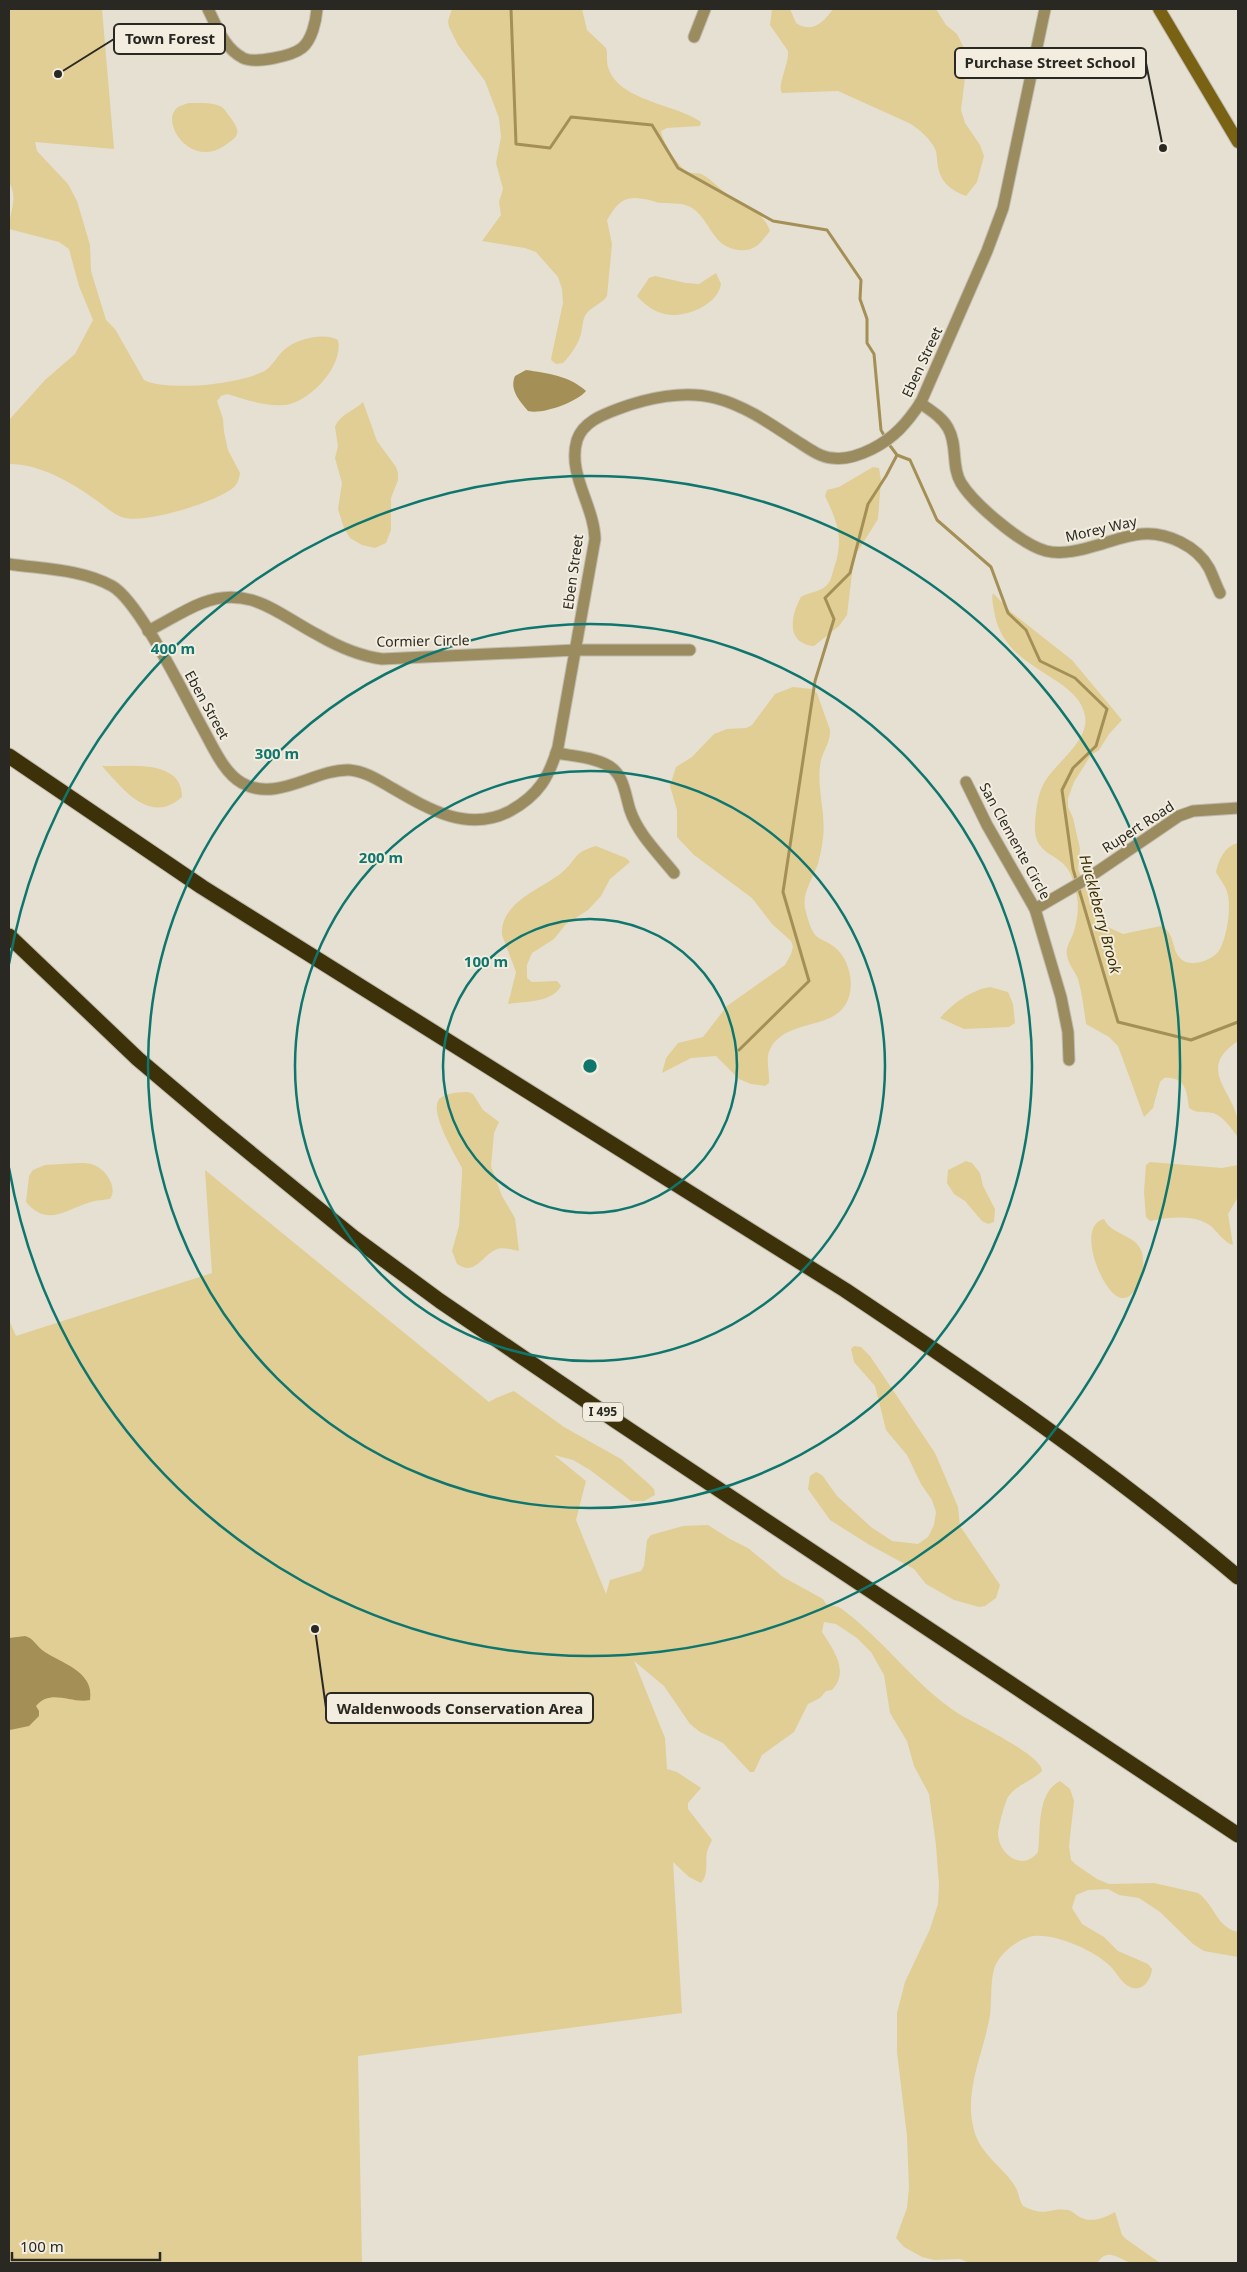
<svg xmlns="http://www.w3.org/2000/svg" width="1247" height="2272" viewBox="0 0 1247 2272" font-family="'Noto Sans',sans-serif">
<rect width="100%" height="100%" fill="#e5e0d1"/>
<g fill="#e1ce94">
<path d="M9,9H102L114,149L35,142L37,151L68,184L77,201L90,245L91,271L106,320L115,329L144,380C168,392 243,384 266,370C273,365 277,356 284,350C296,339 324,332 338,340C344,366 309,403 284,405C265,407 245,399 227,394L221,396L217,401L223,419L224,432L228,450L240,473C239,479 238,483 234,487C218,502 147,523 125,518C115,516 105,506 96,500C71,482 40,464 9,464V420L45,380L75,354L93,320L79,286L69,249L59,242L9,229C9,212 19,199 9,182Z"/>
<path d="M452,9H582L587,30L606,48C608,54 606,61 608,67C618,101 676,104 701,122L700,126L667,128L661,131C662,141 678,167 688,172C693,174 699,172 703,175C712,180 719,188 727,194C744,205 763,211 770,231C761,242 755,252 739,250C711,247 712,221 692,208C682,202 673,204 662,203C656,203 650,199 643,199C623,195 617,204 607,220L612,244L607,296C602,304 592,306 586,314C582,320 583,329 580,337C577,346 570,356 563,363L556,364L551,360L552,354L563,303L562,289L558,277L536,252L525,248L482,241L501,215L499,202L503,189L496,163L501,137L499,118L485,81L458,45L449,27L448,21Z"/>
<path d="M772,9H790L796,23C812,34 824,22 833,9H936L946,25L957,34L963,46L965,78L961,110L965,123L980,145L984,156L977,182L966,196C952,191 941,183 938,167C937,162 937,156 936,151C931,139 919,129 909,123L838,91L782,93C777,84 789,65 788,51L770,25Z"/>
<path d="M189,103C198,103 211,102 220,106C224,108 227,113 230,117C242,133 239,136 224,146C189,169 159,120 178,107C181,105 186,104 189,103Z"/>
<path d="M716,273L721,284C718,304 689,316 671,315C657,314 646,306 637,296L649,278L655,276L686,283L699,284Z"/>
<path d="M363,402L377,441L396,467L398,473V480L391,498V530L386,543L375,548L362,545L350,538L344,528L338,509L342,483L335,458L338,446L335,427C340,414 354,411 363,402Z"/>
<path d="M873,467L879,468L881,480L878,519L854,557L847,615L839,626L814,646C785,643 791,615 801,597C809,592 820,592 826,586C831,582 832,574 834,568C844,539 838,523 825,496L827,490L839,487Z"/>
<path d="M993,593L1011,612L1072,660L1122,720L1109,734L1099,750L1091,755L1074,782L1068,798V807L1073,818L1080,849L1078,869L1099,923L1123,934L1161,926C1178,934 1169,955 1186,962C1196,966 1215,959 1220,949C1227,936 1231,909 1228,896C1227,887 1220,880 1216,872C1219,859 1225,846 1238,843V1041C1189,1073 1247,1097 1237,1136C1231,1128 1223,1116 1213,1113C1204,1111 1197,1114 1189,1108C1187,1091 1185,1076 1164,1078L1160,1082L1153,1108L1144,1117L1118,1046L1109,1037L1086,1024C1084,1009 1082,993 1078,979C1075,971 1068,964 1067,955C1065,948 1071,940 1073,934C1077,924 1080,903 1076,893C1074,886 1073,878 1069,871C1060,854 1035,855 1035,829C1035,816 1037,797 1043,785C1052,765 1090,742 1085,716C1078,675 1007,672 995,616C994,608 991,600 993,593Z"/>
<path d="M793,687L812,689L817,693L830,730C831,743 821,753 820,766C817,790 826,813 823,838C822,847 820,856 818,864C813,878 802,893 805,908C807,916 810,929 816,936C821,940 828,942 833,946C847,955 853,977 850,993C841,1034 788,1015 770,1049C765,1059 770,1073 769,1083L765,1086L751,1084L739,1079L716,1056L691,1058L662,1073L666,1058L678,1043L703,1037L727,1006L785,965L791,954L793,947L791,941L772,924L752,898L694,855L677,837V810L670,786L676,767L692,757L714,734L727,729L746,728L752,725L775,694Z"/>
<path d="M102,766C128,767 182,758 182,797C150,826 122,788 102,766Z"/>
<path d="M596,846L626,858L630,862L610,879L601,896L588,910L566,924L554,939L532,953L527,965V978L532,982L557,981L561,986C552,1003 525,1001 508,1004L516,972L502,935C500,903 539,890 560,874C578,860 571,853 596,846Z"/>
<path d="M990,987L1008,992L1013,1004L1015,1023L1009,1027L964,1029L940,1018C952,1004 971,990 990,987Z"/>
<path d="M468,1092L473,1094L483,1110L499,1122L494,1133L491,1166L502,1196L515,1218L519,1251C512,1250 501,1246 495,1250C481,1257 475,1276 457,1264L452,1251L459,1226L462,1174V1168C455,1155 431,1115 438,1101C442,1093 460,1092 468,1092Z"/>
<polygon points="966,1161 972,1163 980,1173 983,1186 995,1209 994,1222 988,1224 982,1221 965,1201 954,1194 947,1183 948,1170"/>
<path d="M1150,1162L1222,1168L1238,1165V1197L1228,1214L1233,1245C1224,1242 1219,1234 1212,1227C1196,1214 1169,1217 1150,1221L1146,1217L1144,1192L1146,1165Z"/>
<path d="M80,1163C85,1163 91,1163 96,1166C107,1171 118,1189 110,1199C104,1200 97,1200 91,1202C66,1209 48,1228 26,1202L29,1176L33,1170L45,1165Z"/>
<path d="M205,1170L489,1402L496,1398L514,1391L564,1427L621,1459L650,1485L654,1489L655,1495L644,1501H631L590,1470L573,1460L554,1455L586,1481L576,1520L606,1594L610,1580L641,1571L644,1566L647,1540L651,1535L683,1526L708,1525L730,1539L748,1548L783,1577L823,1599L826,1604L839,1607C883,1638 914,1685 959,1714C974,1723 1043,1756 1042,1771C1032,1781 1016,1785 1008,1797C1005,1802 998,1828 998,1834C999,1855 1023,1872 1038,1852C1041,1831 1036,1793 1060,1781L1070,1789L1074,1801L1069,1846L1071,1860L1075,1864L1097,1879L1109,1884L1154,1883L1198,1893C1215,1905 1216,1927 1238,1932V1957L1204,1951L1193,1944L1160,1912L1139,1898L1119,1895L1108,1889L1088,1890L1076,1895L1072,1908L1082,1924L1104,1937L1118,1951L1148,1964L1152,1969C1151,1979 1143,1993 1130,1987C1120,1982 1117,1972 1109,1965C1093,1950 1051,1931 1029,1937C1016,1941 1001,1953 995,1966C990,1980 992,1999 990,2015C984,2053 963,2091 974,2130C980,2155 1005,2168 1016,2188C1019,2194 1019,2200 1023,2206C1047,2218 1048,2207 1068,2210C1072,2211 1075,2214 1078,2216C1090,2224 1104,2218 1115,2212L1122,2235L1126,2239L1160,2263C1151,2263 1140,2265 1131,2263C1117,2258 1108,2247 1097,2263H970L960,2259L934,2260L922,2257L904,2247L896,2238L907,2208L909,2188L907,2136L897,2052V2013L905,1982L930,1929L938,1904L939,1885L936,1845L929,1794L914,1766L907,1741L890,1713L884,1675L871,1652L857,1638L836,1624L824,1622L822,1632C833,1649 850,1671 832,1690L826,1691L820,1698L808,1704L794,1732L762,1755L754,1772H750L723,1743L700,1732L690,1724L664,1686L634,1661L665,1738L667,1769L677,1772L701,1788L688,1803V1809L712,1840C710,1844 708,1848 707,1852C705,1863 709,1874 701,1883L689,1877L673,1862L682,2013L358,2056L362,2263H9V1320L16,1336L212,1273Z"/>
<path d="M1104,1219C1111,1235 1134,1234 1141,1250C1145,1258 1143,1278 1139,1284C1135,1290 1130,1299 1122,1298C1104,1297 1074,1226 1104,1219Z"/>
<polygon points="854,1346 861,1347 870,1356 935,1453 958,1507 960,1526 1000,1585 996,1598 985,1606 979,1607 954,1600 926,1584 914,1569 868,1544 830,1520 808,1489 810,1476 816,1472 822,1475 837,1496 871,1527 892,1541 918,1544 928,1537 934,1525 936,1512 932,1500 921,1484 907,1455 886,1430 875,1386 854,1362 851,1349"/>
</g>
<g fill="#a49056">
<path d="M526,370C547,373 570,376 586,391C577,402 542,415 528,411C520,401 509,390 515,376Z"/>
<path d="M25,1636C33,1638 36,1645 42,1650C60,1663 95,1671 90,1700C71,1704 51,1688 36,1706L39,1711V1716L29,1726L10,1730L9,1729V1638Z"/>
</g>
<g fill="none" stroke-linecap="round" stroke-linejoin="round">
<g stroke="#a49056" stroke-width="3">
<polyline points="511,9 516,144 550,148 571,117 652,125 678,168 773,221 827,230 861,280 860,299 867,319 867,343 874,354 881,430 885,437"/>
<polyline points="888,443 897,455 910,460 937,520 991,567 1008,613 1026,630 1040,661 1075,678 1107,709 1096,746 1073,768 1062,790 1073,869 1118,1022 1191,1040 1238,1022"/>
<polyline points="739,1050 809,981 783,892 815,681 834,619 825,598 850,573 868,504 886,476 897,455"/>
</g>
<g stroke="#c0bbae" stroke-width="13">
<g id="street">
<path d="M208,9C217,27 224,48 243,58C255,64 292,56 302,48C312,40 316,21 317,9"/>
<polyline points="694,37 705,9"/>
<path d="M920,403C930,410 942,417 948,428C958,445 951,467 961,483C974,504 1022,545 1046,551C1063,555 1081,550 1098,545C1112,541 1127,535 1142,534C1167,532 1197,546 1209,568C1213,576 1216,585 1220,593"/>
<path d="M9,564C42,569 82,569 112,586C140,602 185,697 203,729C213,747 224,773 242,783C277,803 314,769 349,770C363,771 375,778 387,785C425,807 466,834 510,811C539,795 549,777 558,747L595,539C594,505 567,474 577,440C583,422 602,415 618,409C647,398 684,390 715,398C743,405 768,422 792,438C804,445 818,457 832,458C846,460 860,455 872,449C894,438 907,423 921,402L987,251L1003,208L1045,9"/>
<path d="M148,631C166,622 184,610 202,603C250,584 279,615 318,635C337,646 360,656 382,659L576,650H690"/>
<path d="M556,753C573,756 594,757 609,766C624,775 625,794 630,810C638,834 658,853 674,873"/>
<polyline points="966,782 987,825 1035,909 1061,997 1068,1032 1069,1060"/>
<polyline points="1035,909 1085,880 1179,816 1193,811 1238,808"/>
</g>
</g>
<g stroke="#c0bbae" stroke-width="14">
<polyline id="secondary" points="1159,9 1238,142"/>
</g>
<g stroke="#c0bbae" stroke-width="17">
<g id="highway">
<path d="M9,756L202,887L845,1290C980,1380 1114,1472 1238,1577"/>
<polyline points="9,936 138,1059 216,1125 353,1237 440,1301 616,1421 1238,1835"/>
</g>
</g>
<use href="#street" stroke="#9b8c5f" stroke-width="11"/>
<use href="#secondary" stroke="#796213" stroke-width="12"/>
<use href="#highway" stroke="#3d310a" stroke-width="15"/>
</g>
<g fill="none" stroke="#0f766e" stroke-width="2.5">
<circle cx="590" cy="1066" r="147"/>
<circle cx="590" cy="1066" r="295"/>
<circle cx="590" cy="1066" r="442"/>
<path d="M9 964A590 590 0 1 1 9 1168"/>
</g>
<g text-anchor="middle" stroke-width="4" stroke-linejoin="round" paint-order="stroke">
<rect fill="#f2edde" stroke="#66635b" stroke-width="1" x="583" y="1402.5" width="40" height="19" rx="4"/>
<g font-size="12" font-weight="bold" fill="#2a2823">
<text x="603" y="1416">I 495</text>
</g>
<g font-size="14" fill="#2a2823" stroke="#f2edde">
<text transform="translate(922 362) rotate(-65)" y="5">Eben Street</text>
<text transform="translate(1101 529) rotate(-13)" y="5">Morey Way</text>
<text transform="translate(573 572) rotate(-82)" y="5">Eben Street</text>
<text transform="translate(423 641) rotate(-1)" y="5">Cormier Circle</text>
<text transform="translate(207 705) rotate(61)" y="5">Eben Street</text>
<text transform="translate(1138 827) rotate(-33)" y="5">Rupert Road</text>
<text transform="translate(1015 841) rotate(61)" y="5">San Clemente Circle</text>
</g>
<g font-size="15" font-style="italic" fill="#3d2f00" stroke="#f2edde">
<text transform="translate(1100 914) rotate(75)" y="5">Huckleberry Brook</text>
</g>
</g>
<circle cx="590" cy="1066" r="8" fill="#0f766e" stroke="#f2edde" stroke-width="2.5"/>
<g font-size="15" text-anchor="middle" font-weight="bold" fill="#0f766e" stroke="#f2edde" stroke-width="4" stroke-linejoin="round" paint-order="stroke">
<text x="173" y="654">400 m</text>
<text x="277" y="759">300 m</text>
<text x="381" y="863">200 m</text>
<text x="486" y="967">100 m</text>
</g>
<path fill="none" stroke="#2a2823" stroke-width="2" d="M58 74L114 39M1163 148L1146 63M315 1629L326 1708"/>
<g fill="#2a2823" stroke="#f2edde" stroke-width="2">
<circle cx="58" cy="74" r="5"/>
<circle cx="1163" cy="148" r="5"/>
<circle cx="315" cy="1629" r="5"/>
</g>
<g fill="#f2edde" stroke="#2a2823" stroke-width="2">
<rect x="114" y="24" width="111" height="30" rx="5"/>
<rect x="955" y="48" width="191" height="30" rx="5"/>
<rect x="326" y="1693" width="267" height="30" rx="5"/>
</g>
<g font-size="15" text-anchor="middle" font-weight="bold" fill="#2a2823">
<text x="170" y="44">Town Forest</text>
<text x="1050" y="68">Purchase Street School</text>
<text x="460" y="1714">Waldenwoods Conservation Area</text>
</g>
<rect width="1247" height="2272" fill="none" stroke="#2a2823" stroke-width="20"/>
<path d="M12 2252v8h148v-8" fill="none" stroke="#2a2823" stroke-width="2.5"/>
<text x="20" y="2252" font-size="15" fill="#2a2823" stroke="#f2edde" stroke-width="4" paint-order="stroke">100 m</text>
</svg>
